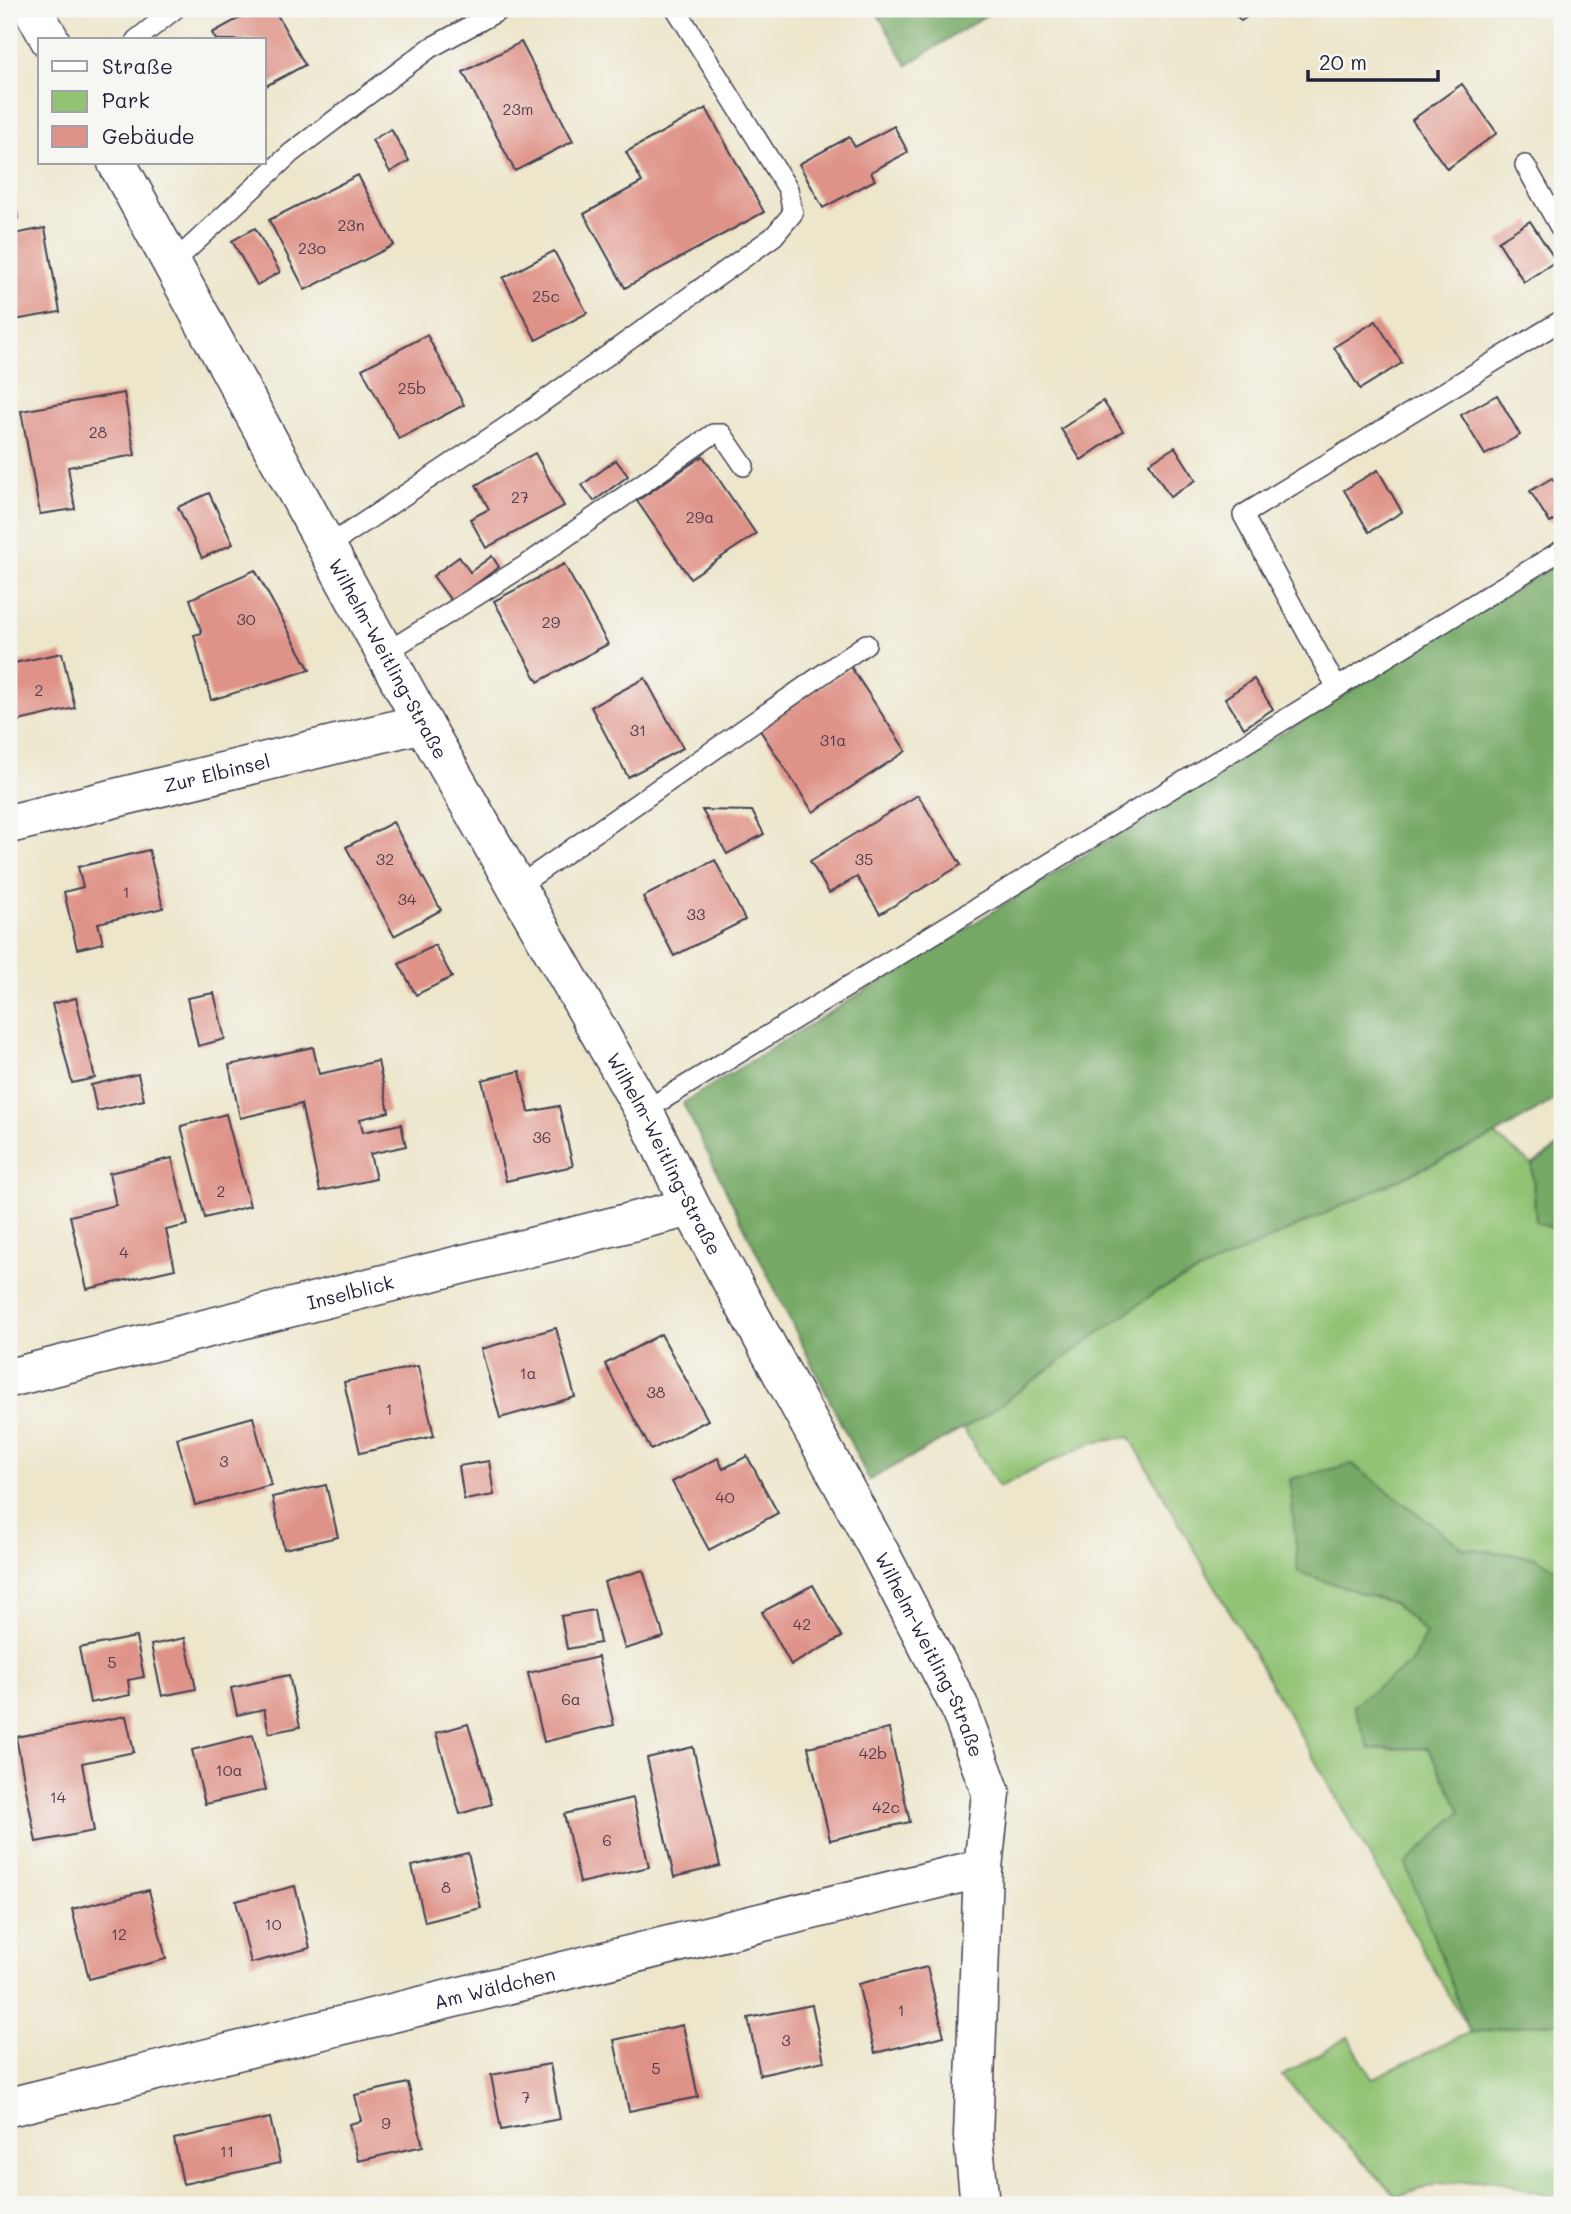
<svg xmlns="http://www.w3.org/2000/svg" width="1571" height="2214" viewBox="0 0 1571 2214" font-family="Mali,sans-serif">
<rect width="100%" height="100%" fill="#f6f6f2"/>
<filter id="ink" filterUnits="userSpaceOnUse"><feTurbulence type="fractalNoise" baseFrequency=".0143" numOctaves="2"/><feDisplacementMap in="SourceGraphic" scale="14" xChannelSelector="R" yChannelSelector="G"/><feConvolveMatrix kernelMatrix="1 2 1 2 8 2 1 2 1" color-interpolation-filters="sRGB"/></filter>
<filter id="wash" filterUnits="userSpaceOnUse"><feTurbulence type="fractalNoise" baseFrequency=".00686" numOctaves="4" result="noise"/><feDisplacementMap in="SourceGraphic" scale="28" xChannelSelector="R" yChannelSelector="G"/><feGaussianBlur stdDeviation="1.57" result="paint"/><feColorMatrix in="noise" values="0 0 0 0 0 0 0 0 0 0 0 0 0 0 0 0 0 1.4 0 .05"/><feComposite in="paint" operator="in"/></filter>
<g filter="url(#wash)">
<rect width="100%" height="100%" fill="#ede6cb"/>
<polygon fill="#91c373" stroke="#5a7257" stroke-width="2" points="1495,1135 1532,1165 1536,1221 1562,1232 1562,1574 1535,1557 1463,1548 1352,1464 1298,1572 1395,1604 1426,1633 1370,1749 1428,1748 1462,1811 1470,2032 1562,2021 1562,2200 1493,2180 1436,2184 1397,2197 1282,2076 1348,2037 1372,2079 1470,2032 1130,1437 1091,1443 999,1487 963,1428 1157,1291"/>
<g fill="#74a965" stroke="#4b6650" stroke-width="2">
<polygon points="875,9 996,9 907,65"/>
<polygon points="1562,560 1562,1095 1495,1135 1157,1291 979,1420 869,1480 683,1103"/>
<polygon points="1562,1144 1562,1232 1536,1222 1532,1165"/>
<polygon points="1352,1464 1463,1548 1535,1557 1562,1573 1562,2021 1470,2033 1406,1864 1461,1811 1428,1748 1370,1749 1353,1705 1411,1663 1426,1633 1395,1604 1298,1572 1290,1479"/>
</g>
<g id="blocks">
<g fill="#df9388">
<polygon points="256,9 274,9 305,65 264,87 264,40 216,40 212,33"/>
<polygon points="1232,9 1259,9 1241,21"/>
<polygon points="521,42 573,141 515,171 463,72"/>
<polygon points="1462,84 1497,133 1447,169 1412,120"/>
<polygon points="706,108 764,212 625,288 584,214 642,182 626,152"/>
<polygon points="894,126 908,152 871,172 875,180 823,208 799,164 849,137 855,147"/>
<polygon points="391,129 409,161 390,172 372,140"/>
<polygon points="358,175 394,245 305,290 269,220"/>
<polygon points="15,196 18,219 9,220 9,197"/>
<polygon points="1530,221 1556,261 1524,282 1498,241"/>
<polygon points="45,228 60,312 9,321 9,235"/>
<polygon points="255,228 280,272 257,285 232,241"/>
<polygon points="554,251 587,313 536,340 503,278"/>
<polygon points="1376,321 1402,363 1360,389 1334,347"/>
<polygon points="427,335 464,405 399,439 362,369"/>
<polygon points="124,393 135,455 68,467 75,509 40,514 21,411"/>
<polygon points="1497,395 1520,435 1485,455 1461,415"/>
<polygon points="1103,401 1123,431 1081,460 1061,429"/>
<polygon points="1175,447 1196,480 1170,497 1149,463"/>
<polygon points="535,453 564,506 486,548 470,519 489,509 476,485"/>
<polygon points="703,456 756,534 690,578 637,501"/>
<polygon points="616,460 628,476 594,501 582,485"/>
<polygon points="1378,470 1402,512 1369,532 1344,490"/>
<polygon points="1552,478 1562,495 1562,515 1550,523 1530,491"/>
<polygon points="209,493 233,544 202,558 178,507"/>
<polygon points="492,556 499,567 452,602 433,576 459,557 470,572"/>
<polygon points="564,564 608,644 538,682 494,601"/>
<polygon points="255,570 310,670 211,700 194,635 202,633 190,599"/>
<polygon points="62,653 75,708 10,723 9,664"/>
<polygon points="851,667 906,751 813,812 758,727"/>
<polygon points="645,678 683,748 628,777 591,707"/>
<polygon points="1254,679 1273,709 1244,728 1225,698"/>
<polygon points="918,795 961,865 880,914 857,877 829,893 810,861"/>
<polygon points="702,810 752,811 764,834 727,854"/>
<polygon points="393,822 441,910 394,936 346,847"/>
<polygon points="149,850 163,908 98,923 103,943 77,949 64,892 83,887 78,867"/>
<polygon points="715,860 745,920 674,956 643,897"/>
<polygon points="9,944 15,966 9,967"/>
<polygon points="435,945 452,977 416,995 399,964"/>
<polygon points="214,993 225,1039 198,1046 187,998"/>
<polygon points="76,998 95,1078 72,1083 52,1004"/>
<polygon points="313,1047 319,1074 378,1061 389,1112 360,1119 363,1132 401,1124 406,1146 370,1154 376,1179 320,1191 301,1104 240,1118 229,1065"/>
<polygon points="520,1071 529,1112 559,1106 573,1166 506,1181 482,1080"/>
<polygon points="138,1074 144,1100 97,1111 91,1085"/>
<polygon points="226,1114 250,1206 205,1218 181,1126"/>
<polygon points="172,1158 188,1225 166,1230 175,1269 87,1289 70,1216 116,1205 109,1173"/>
<polygon points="556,1328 575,1397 500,1418 481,1349"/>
<polygon points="661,1334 708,1420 651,1450 605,1364"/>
<polygon points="418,1366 434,1436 360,1453 344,1382"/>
<polygon points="253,1417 271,1485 195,1505 177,1438"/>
<polygon points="747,1456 778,1513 709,1550 672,1482 718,1458 723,1469"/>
<polygon points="489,1461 494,1495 464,1500 459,1466"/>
<polygon points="326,1485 338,1537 284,1549 272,1497"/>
<polygon points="643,1570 664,1637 625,1649 604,1582"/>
<polygon points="813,1585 842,1637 791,1665 762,1612"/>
<polygon points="594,1610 600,1643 567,1649 561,1616"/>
<polygon points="136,1637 144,1677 128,1680 130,1695 90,1703 79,1648"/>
<polygon points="185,1638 196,1689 162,1696 151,1645"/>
<polygon points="598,1657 614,1725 544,1742 528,1673"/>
<polygon points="289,1675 300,1727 269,1733 264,1709 237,1715 231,1688"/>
<polygon points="126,1716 134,1752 82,1763 94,1831 36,1842 16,1737"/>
<polygon points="468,1724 492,1804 460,1814 436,1733"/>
<polygon points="889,1729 910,1822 830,1840 808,1747"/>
<polygon points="253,1735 266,1790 205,1804 192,1750"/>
<polygon points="693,1747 720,1866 674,1877 647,1758"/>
<polygon points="633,1798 649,1867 580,1883 564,1814"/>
<polygon points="468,1853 481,1908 425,1922 412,1866"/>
<polygon points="295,1886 310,1948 251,1963 236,1901"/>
<polygon points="149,1890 166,1959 89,1979 72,1909"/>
<polygon points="927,1967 944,2036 875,2053 858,1984"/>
<polygon points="812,2005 824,2061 760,2075 748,2018"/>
<polygon points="683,2025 698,2097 629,2111 614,2040"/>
<polygon points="550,2064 560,2119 501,2130 491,2075"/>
<polygon points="408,2083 423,2146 358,2161 349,2124 361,2121 355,2095"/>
<polygon points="270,2118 280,2163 183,2184 174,2139"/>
</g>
</g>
</g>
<g filter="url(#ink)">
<use href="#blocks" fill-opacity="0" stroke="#403f51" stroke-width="2"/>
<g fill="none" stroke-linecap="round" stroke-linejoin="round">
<g stroke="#403f51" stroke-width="22">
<g id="service">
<polyline points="136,40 175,9"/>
<polyline points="1525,165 1562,231"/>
<polyline points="172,264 291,153 430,48 502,9"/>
<polyline points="327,547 530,411 774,236 793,213 788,189 676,9"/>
<polyline points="385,653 529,563 713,434 722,434 744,466"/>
<polyline points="1337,688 1243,515 1562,320"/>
<polyline points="517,887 866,644"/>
<polyline points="644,1111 1562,550"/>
</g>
</g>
<g stroke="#403f51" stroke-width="41">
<g id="minor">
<polyline points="33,9 50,40"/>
<path id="s1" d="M117,163L423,723L644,1111L691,1207L879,1551L959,1706L991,1793L983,1868L973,2136L980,2205"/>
<path id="s2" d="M9,824L423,723"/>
<path id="s3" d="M9,1378L691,1207"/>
<path id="s4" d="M9,2107L983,1868"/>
</g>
</g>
<use href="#service" stroke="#fff" stroke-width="19"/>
<use href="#minor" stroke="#fff" stroke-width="38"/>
</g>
</g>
<g text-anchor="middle" stroke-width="5" stroke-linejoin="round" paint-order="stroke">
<g font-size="16" fill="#513e4e">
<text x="518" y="115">23m</text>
<text x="351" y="231">23n</text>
<text x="312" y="254">23o</text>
<text x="546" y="302">25c</text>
<text x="412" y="394">25b</text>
<text x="98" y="438">28</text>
<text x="520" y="503">27</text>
<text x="700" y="523">29a</text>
<text x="246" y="625">30</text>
<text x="551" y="628">29</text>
<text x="39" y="696">2</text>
<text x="638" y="736">31</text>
<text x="833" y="746">31a</text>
<text x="385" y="865">32</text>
<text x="864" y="865">35</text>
<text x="126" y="898">1</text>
<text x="407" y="905">34</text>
<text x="696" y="920">33</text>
<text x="542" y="1143">36</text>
<text x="221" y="1197">2</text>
<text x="124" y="1258">4</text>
<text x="528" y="1379">1a</text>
<text x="656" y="1398">38</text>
<text x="389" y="1415">1</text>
<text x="224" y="1467">3</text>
<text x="725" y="1503">40</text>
<text x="802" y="1630">42</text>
<text x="112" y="1668">5</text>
<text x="571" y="1705">6a</text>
<text x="873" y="1759">42b</text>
<text x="229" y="1776">10a</text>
<text x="58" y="1803">14</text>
<text x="886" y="1813">42c</text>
<text x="607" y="1846">6</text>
<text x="446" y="1893">8</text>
<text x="273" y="1930">10</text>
<text x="119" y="1940">12</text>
<text x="901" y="2016">1</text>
<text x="786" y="2046">3</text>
<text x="656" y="2074">5</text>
<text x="526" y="2103">7</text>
<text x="386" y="2129">9</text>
<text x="227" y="2157">11</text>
</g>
<g font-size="19" fill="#22223b" stroke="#f6f6f2">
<text dy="7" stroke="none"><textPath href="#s1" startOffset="565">Wilhelm-Weitling-Straße</textPath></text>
<text dy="7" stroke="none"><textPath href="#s2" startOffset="214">Zur Elbinsel</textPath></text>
<text dy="7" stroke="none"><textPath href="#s1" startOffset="1132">Wilhelm-Weitling-Straße</textPath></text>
<text dy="7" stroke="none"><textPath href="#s3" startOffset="352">Inselblick</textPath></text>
<text dy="7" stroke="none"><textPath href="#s1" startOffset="1699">Wilhelm-Weitling-Straße</textPath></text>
<text dy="7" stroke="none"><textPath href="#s4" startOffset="500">Am Wäldchen</textPath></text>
</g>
</g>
<rect width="1571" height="2214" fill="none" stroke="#f6f6f2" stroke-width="35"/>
<rect x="38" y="38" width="228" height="126" fill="#f6f6f2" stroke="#a1a1a9" stroke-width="2"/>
<rect x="52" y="61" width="35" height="10" fill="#ffffff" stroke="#a1a1a9" stroke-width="2"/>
<text x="102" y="74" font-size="21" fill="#22223b">Straße</text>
<rect x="52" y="91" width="35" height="21" fill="#91c373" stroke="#a1a1a9" stroke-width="2"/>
<text x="102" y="108" font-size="21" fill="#22223b">Park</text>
<rect x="52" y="126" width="35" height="21" fill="#df9388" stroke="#a1a1a9" stroke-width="2"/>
<text x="102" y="144" font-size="21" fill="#22223b">Gebäude</text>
<path d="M1308 70v10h130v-10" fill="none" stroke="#22223b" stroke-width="3.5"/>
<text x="1319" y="70" font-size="21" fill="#22223b" stroke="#f6f6f2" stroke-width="5" paint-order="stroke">20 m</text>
</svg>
